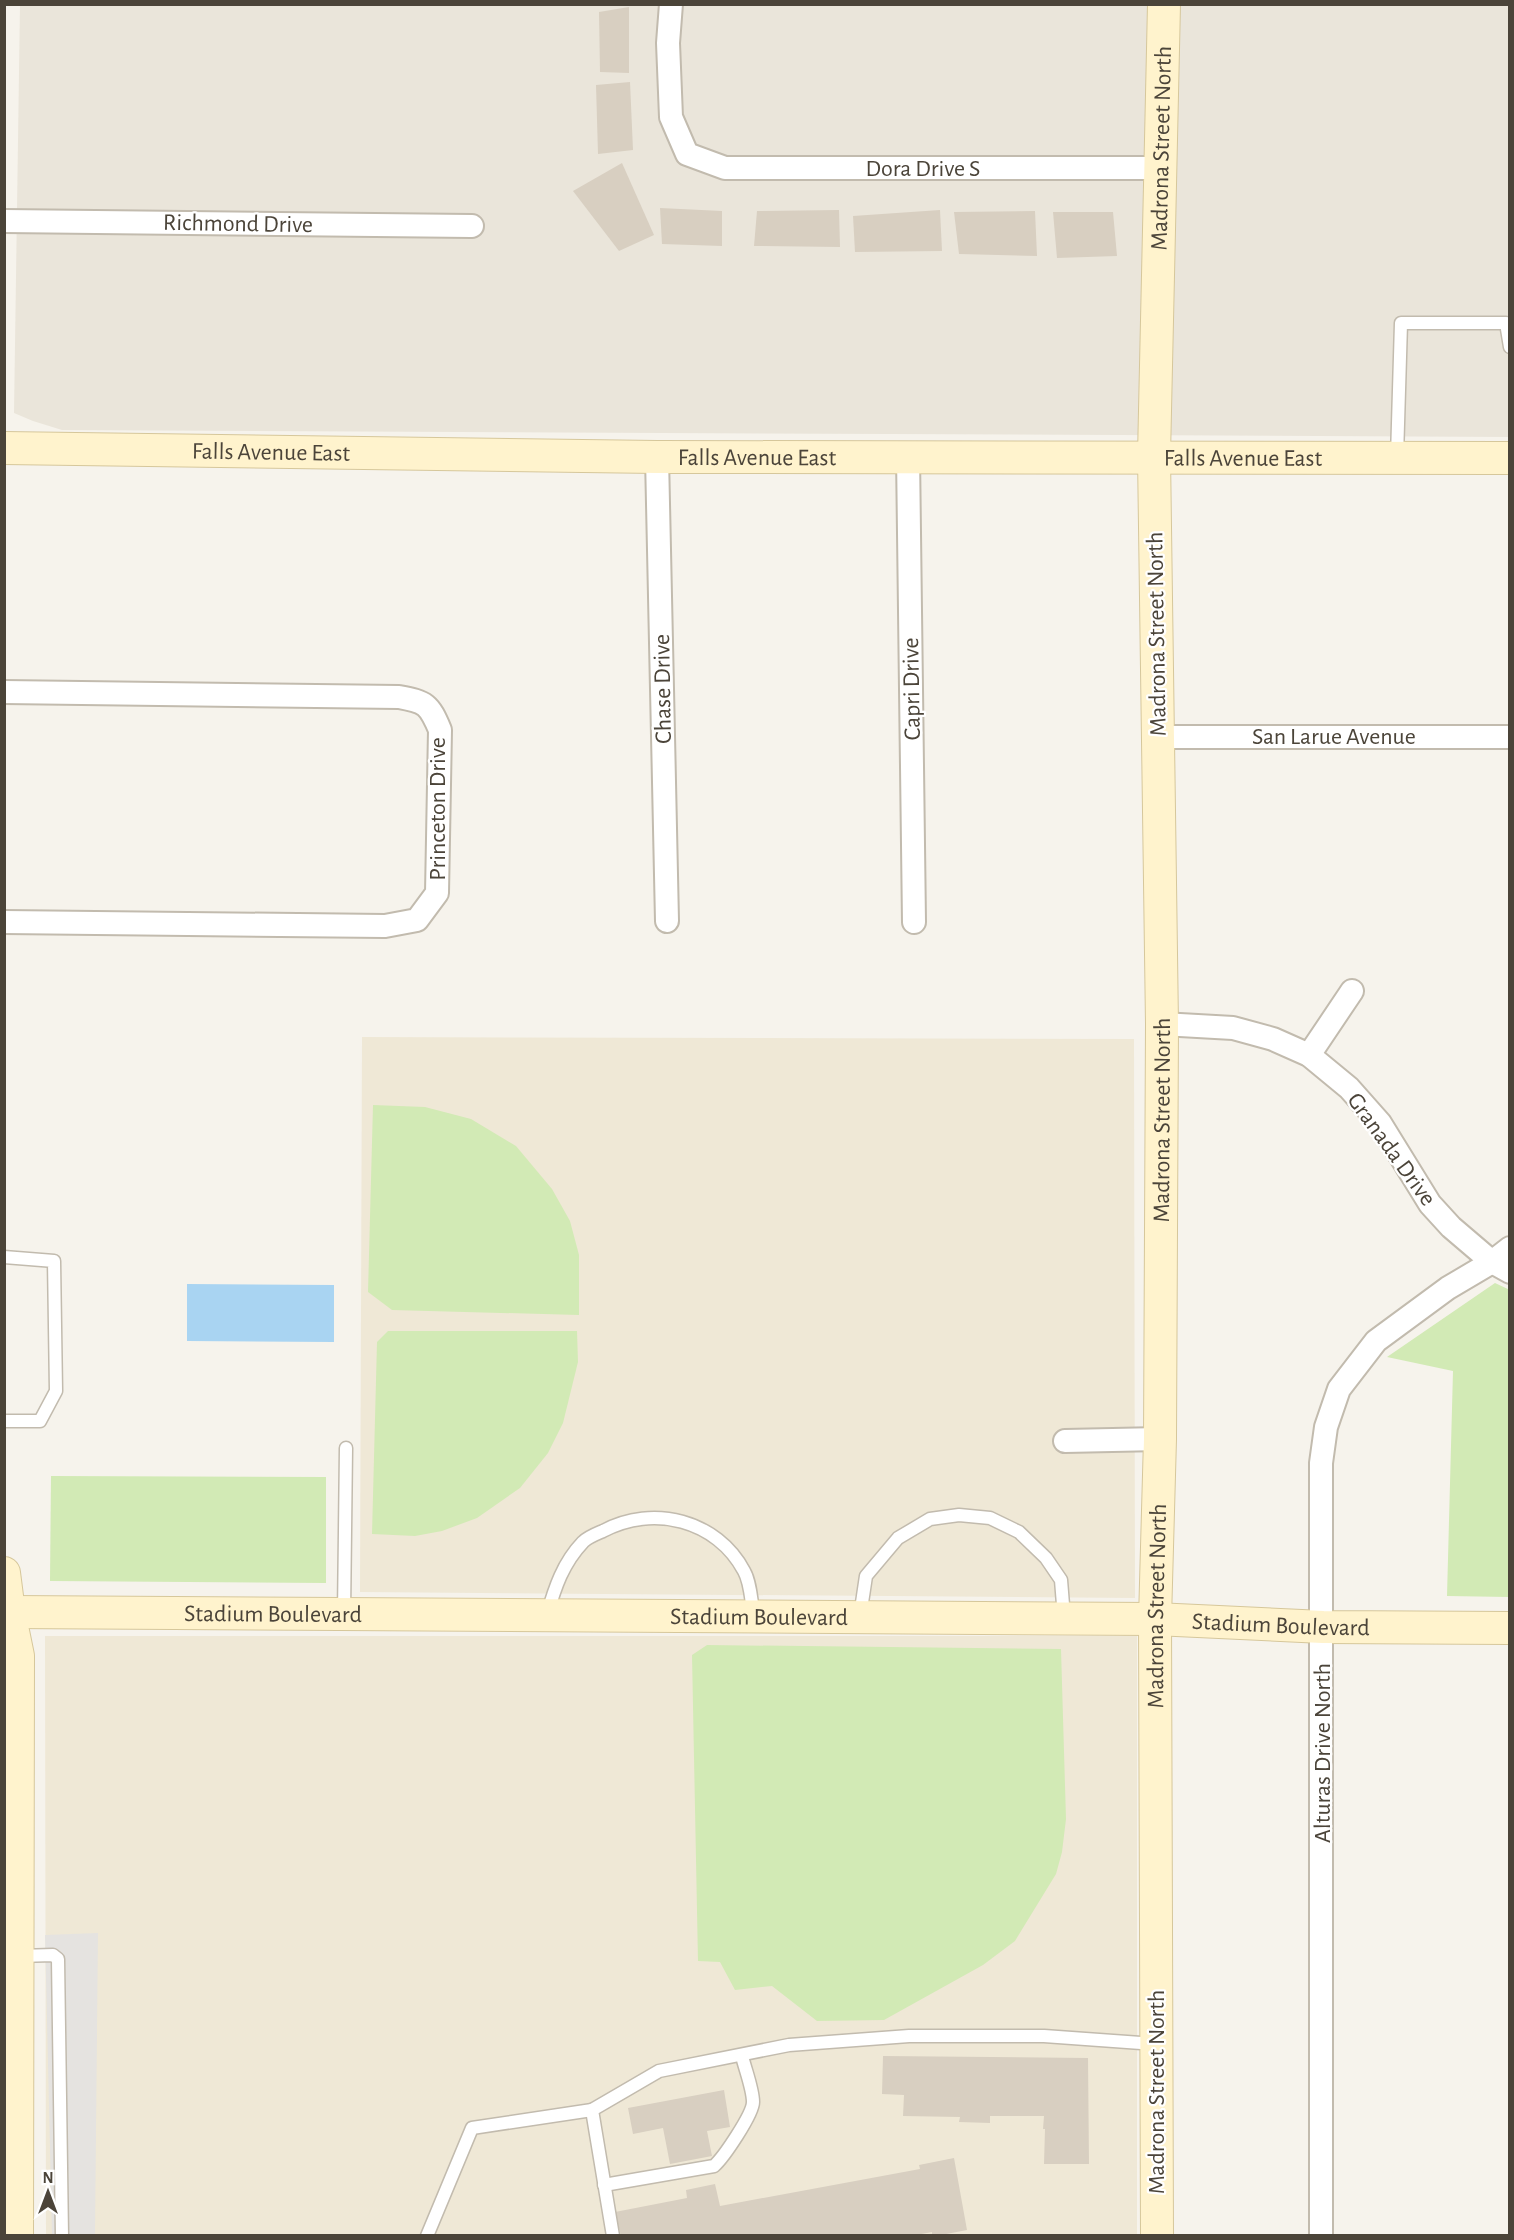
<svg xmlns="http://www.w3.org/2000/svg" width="1514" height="2240" viewBox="0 0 1514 2240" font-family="'Alegreya Sans',sans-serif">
<rect width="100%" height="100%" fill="#f6f3ec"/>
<polygon fill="#eae5da" points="20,5 1509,5 1509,437 62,430 33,421 14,413"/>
<g fill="#efe8d6">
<polygon points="362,1037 1134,1039 1135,1598 360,1592"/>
<polygon points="45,1636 1137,1636 1137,2235 46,2235"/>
</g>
<g fill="#d2eab5">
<polygon points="373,1105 425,1107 471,1119 516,1146 552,1189 570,1221 579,1255 579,1315 392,1310 368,1292"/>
<polygon points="1495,1283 1510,1290 1509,1597 1447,1596 1453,1371 1387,1357"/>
<polygon points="388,1331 577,1331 578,1362 563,1423 548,1453 520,1488 477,1518 442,1531 415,1536 372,1534 377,1342"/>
<polygon points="51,1476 326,1477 326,1583 50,1581"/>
<polygon points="707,1645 1061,1649 1066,1819 1062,1852 1056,1874 1015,1941 983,1965 884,2020 817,2021 772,1986 735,1990 720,1962 698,1961 692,1655"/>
</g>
<polygon fill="#e5e3e0" points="98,1933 95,2235 52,2235 45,1935"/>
<polygon fill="#a9d4f2" points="187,1284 334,1285 334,1342 187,1341"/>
<g fill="#d8cfc1">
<polygon points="629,7 629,73 600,72 599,12"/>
<polygon points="630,82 633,150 598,154 596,85"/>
<polygon points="622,163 654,235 619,251 573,191"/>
<polygon points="660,208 722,211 722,246 662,244"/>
<polygon points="839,210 840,247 754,246 757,211"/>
<polygon points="940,210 942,251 855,252 853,216"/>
<polygon points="1035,211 1037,256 959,254 954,212"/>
<polygon points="1053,212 1113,212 1117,256 1057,258"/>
<polygon points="883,2056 1088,2058 1089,2164 1044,2164 1045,2129 1043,2129 1044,2116 990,2116 990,2123 959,2122 960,2117 903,2116 904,2095 882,2094"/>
<polygon points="724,2090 730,2127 707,2131 712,2156 670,2164 663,2128 633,2134 628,2108"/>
<polygon points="954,2158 967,2230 936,2236 932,2236 932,2232 911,2236 621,2236 615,2212 687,2198 686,2190 715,2184 720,2206 920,2169 919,2165"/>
</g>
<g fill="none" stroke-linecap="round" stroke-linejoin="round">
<g stroke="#c2bbae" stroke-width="15">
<g id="lane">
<polyline points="1397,457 1401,323 1506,323 1510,347"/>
<polyline points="4,1257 54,1261 56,1391 40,1421 4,1421"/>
<polyline points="344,1614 346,1448"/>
<path d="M547,1615C555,1587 563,1563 583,1542C588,1537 596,1534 603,1531C653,1504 717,1520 744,1571C751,1583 751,1602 754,1616"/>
<polyline points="860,1616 866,1576 898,1538 930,1519 959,1515 990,1518 1019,1532 1046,1558 1061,1580 1064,1617"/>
<polyline points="19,1956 53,1955 58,1959 62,2236"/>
<path d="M604,2185L714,2166C724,2157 753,2114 753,2102C753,2089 745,2069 742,2056"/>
<polyline points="427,2236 472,2128 592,2110"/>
<polyline points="613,2236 592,2110 659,2071 789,2045 909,2036 1044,2036 1155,2044"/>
</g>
</g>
<g stroke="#c2bbae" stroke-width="26">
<g id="street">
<polyline points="671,4 668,43 671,117 687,154 725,168 1161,168"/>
<polyline points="4,221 472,226"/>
<polyline points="908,455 914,922"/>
<polyline points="657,457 667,921"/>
<path d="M4,692L399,697C426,702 429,704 440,730L437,893L417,920L385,926L4,922"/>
<polyline points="1158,737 1510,737"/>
<polyline points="1162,1024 1233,1028 1273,1039 1309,1055 1349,1088 1380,1123 1430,1204 1451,1227 1492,1262 1510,1272"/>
<polyline points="1309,1055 1352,991"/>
<polyline points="1065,1441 1160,1439"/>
<polyline points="1321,2236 1321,1463 1326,1427 1339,1389 1376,1341 1448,1288 1492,1262 1510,1248"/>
</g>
</g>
<g stroke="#d6c79b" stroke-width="34">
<g id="secondary">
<path id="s1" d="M4,448L657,457L1510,458"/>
<polyline points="4,1573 9,1612 18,1656 17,2236"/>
<path id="s2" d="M9,1612L1155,1619L1323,1627L1510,1628"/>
<path id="s3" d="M1157,2236L1155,1619L1160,1439L1162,1024L1154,456L1164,4"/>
</g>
</g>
<use href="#lane" stroke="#fff" stroke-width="12"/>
<use href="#street" stroke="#fff" stroke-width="22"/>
<use href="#secondary" stroke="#fff3cd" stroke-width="32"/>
</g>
<g text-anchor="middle" stroke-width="4.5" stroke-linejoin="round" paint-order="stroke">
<g font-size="24" fill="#4b4439" stroke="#fff">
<text dy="8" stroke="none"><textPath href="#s3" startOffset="2088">Madrona Street North</textPath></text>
<text x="923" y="176">Dora Drive S</text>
<text transform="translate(238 223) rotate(1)" y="8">Richmond Drive</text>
<text dy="8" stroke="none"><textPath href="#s1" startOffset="267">Falls Avenue East</textPath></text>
<text dy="8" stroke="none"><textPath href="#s1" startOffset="753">Falls Avenue East</textPath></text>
<text dy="8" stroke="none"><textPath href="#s1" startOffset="1239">Falls Avenue East</textPath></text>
<text transform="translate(1156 634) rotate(-91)" y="8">Madrona Street North</text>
<text transform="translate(662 689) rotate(-91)" y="8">Chase Drive</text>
<text transform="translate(911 689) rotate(-91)" y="8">Capri Drive</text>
<text x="1334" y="744">San Larue Avenue</text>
<text transform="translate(437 809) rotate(-90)" y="8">Princeton Drive</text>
<text dy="8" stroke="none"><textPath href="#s3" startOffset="1116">Madrona Street North</textPath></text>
<text transform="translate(1392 1149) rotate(54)" y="8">Granada Drive</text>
<text dy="8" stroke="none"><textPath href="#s3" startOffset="630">Madrona Street North</textPath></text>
<text dy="8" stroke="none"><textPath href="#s2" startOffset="264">Stadium Boulevard</textPath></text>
<text dy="8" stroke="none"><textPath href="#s2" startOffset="750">Stadium Boulevard</textPath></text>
<text dy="8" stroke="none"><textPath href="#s2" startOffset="1272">Stadium Boulevard</textPath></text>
<text transform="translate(1322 1753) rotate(-90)" y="8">Alturas Drive North</text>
<text transform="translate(1156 2092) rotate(-90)" y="8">Madrona Street North</text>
</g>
</g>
<rect width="1514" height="2240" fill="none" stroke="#4b4439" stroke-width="12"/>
<g transform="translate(48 2192)" stroke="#ffffff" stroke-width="4.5" paint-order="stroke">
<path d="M0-4.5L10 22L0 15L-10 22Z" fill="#4b4439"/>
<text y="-9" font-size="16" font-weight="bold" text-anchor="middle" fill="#4b4439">N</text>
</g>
</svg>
